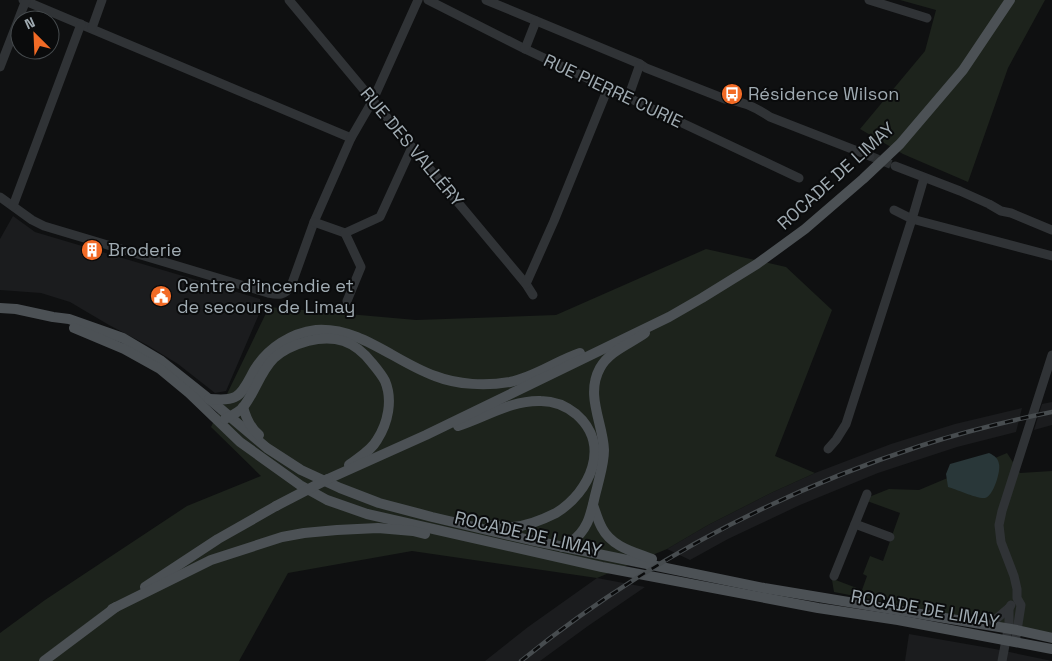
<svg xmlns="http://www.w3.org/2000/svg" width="1052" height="661" viewBox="0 0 1052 661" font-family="'Space Grotesk',sans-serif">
<rect width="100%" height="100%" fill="#0f1011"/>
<g fill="#1b1c1e">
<polygon points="13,216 35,232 260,299 262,307 226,391 215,393 178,364 147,345 109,325 70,302 41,293 0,290 0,239"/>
<polygon points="1052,402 1052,425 1034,430 1042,404"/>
<polygon points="1022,408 1016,432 957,447 878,473 800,505 728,539 690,560 667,549 708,525 773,492 815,473 891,444 955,424"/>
<polygon points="597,578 645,587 588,626 540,661 485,661 528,627"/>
<polygon points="909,634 995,649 1052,661 905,661"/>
</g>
<g fill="#1d231c">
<polygon points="900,0 1045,0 1008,68 968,182 903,154 860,129 925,51 936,10"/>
<polygon points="706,249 786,267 832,310 775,456 815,473 773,492 708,525 667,549 597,578 412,551 288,573 239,661 0,661 0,633 45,600 187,506 261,476 211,427 269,307 416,320 556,315"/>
<polygon points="1007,453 1020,473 1052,471 1052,634 834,592 832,580 833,579 862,590 867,576 863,574 870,556 883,561 900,513 867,501 869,497 889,489 919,490"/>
</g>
<path fill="#293739" d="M989,453C995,456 998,458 999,464C1001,471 993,497 985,498C977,499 956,489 948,487L946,474L950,464Z"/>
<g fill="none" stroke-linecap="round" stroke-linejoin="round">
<polyline stroke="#2c2f31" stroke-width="9" stroke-dasharray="9 4.5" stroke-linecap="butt" points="870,156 895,166"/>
<g stroke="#303336" stroke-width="9">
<polyline points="23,0 351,138"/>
<polyline points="289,0 526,284 533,295"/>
<polyline points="428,0 525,49 799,178"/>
<path d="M486,0L640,64L646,68L725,99C741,101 757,108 770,117L870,156"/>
<polyline points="869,0 927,18"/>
<polyline points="92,28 102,0"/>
<polyline points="525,49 536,21"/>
<polyline points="0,67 26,0"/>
<polyline points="628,98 640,64"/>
<polyline points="895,166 960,191 989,204 1001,211 1011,213 1052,230"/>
<path d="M0,197L32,220L44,226L268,293C278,295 285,296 291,286L314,222L351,138L373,100L418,0"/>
<polyline points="13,206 81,24"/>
<polyline points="894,210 912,219 1052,256"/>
<polyline points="314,222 345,233"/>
<polyline points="526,284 554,221 608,88"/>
<polyline points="347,301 361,267 345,233 380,217 412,147"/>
<polyline points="828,449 836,440 846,424 912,219 924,178"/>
<polyline points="855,524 890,537"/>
<polyline points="834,576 867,494"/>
<polyline points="989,625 1009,608 1011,605"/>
<polyline points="1016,637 1021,605 1017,598 1017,589 1014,576 1001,542 999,525 1002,511 1052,355"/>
<polyline points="1002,661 1009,624 1009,608"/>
</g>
<g stroke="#4c5155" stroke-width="10">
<polyline points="0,308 16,309 53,317 69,319 123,338 160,360 209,399 267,448 301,470 340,488 379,503 432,517 530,540 764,588 1017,630 1052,638"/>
<polyline points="74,328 124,349 160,369 189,393 240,442 300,485 327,500 367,514 602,567 818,608 898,620 1052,649"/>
<path d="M209,399C218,399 227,401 235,397C244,393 250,377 255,369C268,348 291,333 316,330C361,327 395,362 435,376C458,385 486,386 510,382C535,377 556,361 580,353"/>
<path d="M243,407C246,418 250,428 259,435"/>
<path d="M225,419C231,416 240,412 244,406C255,392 260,372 274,358C283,350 297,344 308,341C335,334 355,341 372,363C377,369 382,375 385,381C393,400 388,423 377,440C371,451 359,457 349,465"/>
<path d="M458,426C486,417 511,400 541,401C554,401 566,406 576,414C612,445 590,492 556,513C544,519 526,526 513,527C505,528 497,526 490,525"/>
<polyline points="328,479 426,435 669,317 702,298 757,264 805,229 863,179 900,144 963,70 1010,0"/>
<path d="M593,505C596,513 598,521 602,528C612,547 634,552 652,559"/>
<path d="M562,547C566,546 568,544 571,542C591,528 591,509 597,488C600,475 604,463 604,450C603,423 585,395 600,368C609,351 630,344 645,333"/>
<polyline points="145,587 218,539 276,506"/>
<polyline points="112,609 211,560 282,537 304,533 337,530 378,528 413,531 425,534"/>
<polyline points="44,661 116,607"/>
</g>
<g stroke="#474c4f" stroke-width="4.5">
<path id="rail" d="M521,661C639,565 776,493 920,446C963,432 1008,421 1052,412"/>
</g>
<use href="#rail" stroke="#0a0b0c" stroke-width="2.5" stroke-dasharray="8" stroke-linecap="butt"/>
<polyline stroke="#4c5155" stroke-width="10" points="276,506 328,479"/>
</g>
<defs>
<g id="bus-disc" transform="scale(1.125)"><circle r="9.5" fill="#f26b26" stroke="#0a0b0c"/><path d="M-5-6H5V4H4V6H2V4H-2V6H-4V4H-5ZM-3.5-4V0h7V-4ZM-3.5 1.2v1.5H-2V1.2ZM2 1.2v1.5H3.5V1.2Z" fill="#fff"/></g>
<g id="building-disc" transform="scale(1.125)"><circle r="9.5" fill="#f26b26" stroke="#0a0b0c"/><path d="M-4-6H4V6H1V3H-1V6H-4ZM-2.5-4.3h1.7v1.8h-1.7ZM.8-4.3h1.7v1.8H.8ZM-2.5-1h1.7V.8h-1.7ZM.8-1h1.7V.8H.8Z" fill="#fff"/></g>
<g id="civic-disc" transform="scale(1.125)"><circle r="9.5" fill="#f26b26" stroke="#0a0b0c"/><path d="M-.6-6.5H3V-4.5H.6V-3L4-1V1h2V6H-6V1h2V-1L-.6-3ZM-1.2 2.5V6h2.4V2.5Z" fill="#fff"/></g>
</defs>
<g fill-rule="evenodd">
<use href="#bus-disc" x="732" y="94"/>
<use href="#building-disc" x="92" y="250"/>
<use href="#civic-disc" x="161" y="296"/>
</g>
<g text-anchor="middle" stroke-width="4" stroke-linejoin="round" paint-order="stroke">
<g font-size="18" fill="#a0abb2" stroke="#0a0b0c">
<text transform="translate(613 91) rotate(25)" y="6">RUE PIERRE CURIE</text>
<text transform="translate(412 147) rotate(50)" y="6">RUE DES VALLÉRY</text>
<text transform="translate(836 176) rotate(-42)" y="6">ROCADE DE LIMAY</text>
<text transform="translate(528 534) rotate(13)" y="6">ROCADE DE LIMAY</text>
<text transform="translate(925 609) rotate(10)" y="6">ROCADE DE LIMAY</text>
</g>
<g font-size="18" fill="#a0abb2" stroke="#0a0b0c" text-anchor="start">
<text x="748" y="100">Résidence Wilson</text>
<text x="108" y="256">Broderie</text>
<text x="177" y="292">Centre d'incendie et<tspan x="177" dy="21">de secours de Limay</tspan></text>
</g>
</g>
<g transform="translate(35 35) rotate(336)"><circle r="24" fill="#0a0b0c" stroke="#464b4e"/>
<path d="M0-4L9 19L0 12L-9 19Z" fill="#f26b26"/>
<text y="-8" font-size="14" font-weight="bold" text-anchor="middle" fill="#a0abb2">N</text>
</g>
</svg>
